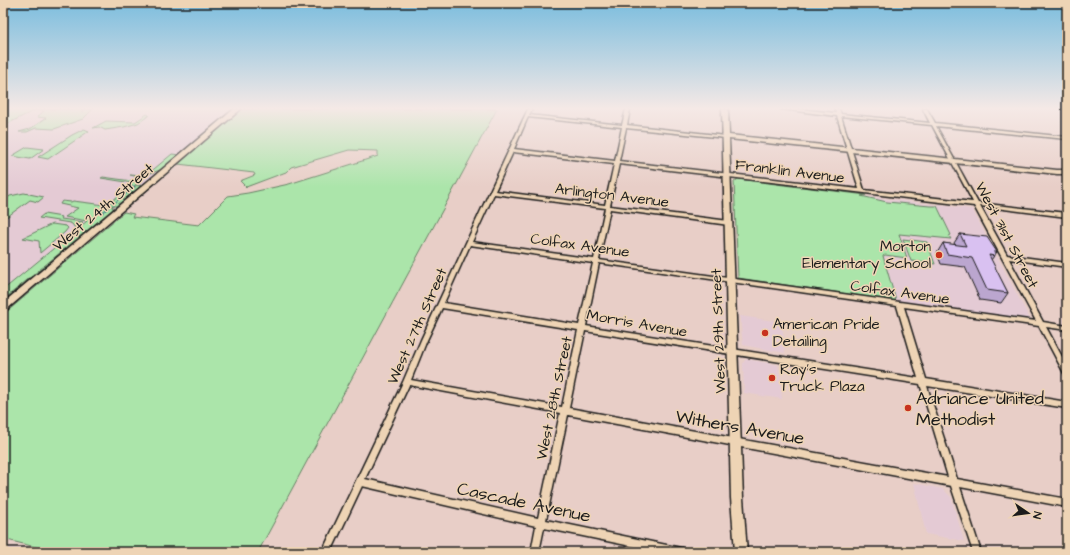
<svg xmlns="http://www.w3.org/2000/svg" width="1070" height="555" viewBox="0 0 1070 555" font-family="'Architects Daughter',sans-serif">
<rect width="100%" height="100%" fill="#e8cec7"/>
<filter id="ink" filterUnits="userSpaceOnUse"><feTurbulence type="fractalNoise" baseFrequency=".025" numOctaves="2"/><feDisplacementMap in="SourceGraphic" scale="8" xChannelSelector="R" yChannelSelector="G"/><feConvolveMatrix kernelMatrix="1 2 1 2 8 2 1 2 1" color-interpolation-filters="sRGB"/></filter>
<g filter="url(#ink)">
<g fill="#e4cad4">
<polygon points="3,109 233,109 3,301"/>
<polygon points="864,196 972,209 1030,319 896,301"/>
<polygon points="740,316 782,322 785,353 743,345"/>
<polygon points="746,359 778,365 782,399 744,393 743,363"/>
<polygon points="914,483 943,489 951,497 964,541 926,534"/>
</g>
<g fill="#abe5aa" stroke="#648063">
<polygon points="10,109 82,109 81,112 83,112 83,109 93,109 83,119 54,129 36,128 27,132 19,132 30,129 46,118 37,117 44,111 35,110 3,126 3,111"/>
<polygon points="242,109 497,109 258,552 56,552 3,539 3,315 124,212 134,214 132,217 199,225 228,196 248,193 289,184 378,156 378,151 349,150 291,167 286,172 246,187 240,181 255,175 254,173 178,164"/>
<polygon points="147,114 149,115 147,117 138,123 124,127 105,130 99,127 93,128 106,121 135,122"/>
<polygon points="84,129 89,131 48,159 38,157 72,135"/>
<polygon points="27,147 44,149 30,159 12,156"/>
<polygon points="172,154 180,155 160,172 158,172 160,170 148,174 143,178 130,175 144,176 148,174"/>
<polygon points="103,177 139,182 134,186 142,185 116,206 108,205 132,183 101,178"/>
<polygon points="737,179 799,187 801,189 802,187 866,195 861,196 887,202 930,206 937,206 951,235 949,236 951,239 899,234 907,258 885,255 883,256 896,301 738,278 734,181 736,181"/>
<polygon points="24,193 44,197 38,202 30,200 8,216 3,218 3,201 10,196"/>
<polygon points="62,201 71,202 73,201 113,206 112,208 114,208 3,300 3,290 87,221 65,217 78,208 60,204"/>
<polygon points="116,207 117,208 3,303 3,301"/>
<polygon points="44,214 62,217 61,219 83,222 75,228 72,224 70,223 39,218"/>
<polygon points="52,224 66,226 68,228 65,232 40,253 39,241 23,238"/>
<polygon points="903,239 927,242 935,264 911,261"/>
</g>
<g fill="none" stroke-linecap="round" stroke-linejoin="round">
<g stroke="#548588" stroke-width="1.5">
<polyline points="113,204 135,187 130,186"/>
<polyline points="102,213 109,207"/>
</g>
<g stroke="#1c1c1c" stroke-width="3">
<path id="minor" d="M528,109H532L529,115L622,125L626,109H630L627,125L726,136L728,137L726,138L626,128L619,161L859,189L837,116L781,109H799L836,113L835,109H839L841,114L930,123L923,109H927L935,123L1067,137V139L936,126L978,203L1067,213V217L980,206L1007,255L1067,263V267L1009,259L1043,322L1067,326V330L1046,327L1067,366V376L1065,375L1039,326L904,307L926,379L1067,402V408L927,386L957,479L1067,499V507L960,487L981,552H973L951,486L568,415L546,520L681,548L684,549L685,552H660L544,528L539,552H531L536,526L362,486L331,552H322L403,382L421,340ZM841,116L932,125L973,202L864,190ZM528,117L622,127L615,161L514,149ZM513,152L614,164L605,205L495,191ZM619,164L974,206L1036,321L599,260L610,209L729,225L732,223L729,221L610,206ZM494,194L605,208L594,259L472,242ZM470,245L593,263L579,325L444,303ZM599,263L897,306L918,378L586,326ZM442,308L578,330L562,407L411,380L427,340ZM585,331L920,384L948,477L569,408ZM409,385L560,413L538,518L365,479Z"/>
</g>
<g stroke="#1c1c1c" stroke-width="3">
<g id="tertiary">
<polygon points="234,109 241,109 6,310 3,311 3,303"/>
<polygon points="722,109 728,109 729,135 1057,170 1067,170 1067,174 1057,174 729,139 743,498 747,552 735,552 731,498"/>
</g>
</g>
<use href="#minor" fill="#eed4b5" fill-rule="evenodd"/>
<use href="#tertiary" fill="#eed4b5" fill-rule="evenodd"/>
</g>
<polygon fill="#bba6cf" stroke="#1c1c1c" points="960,234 997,252 991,260 1008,293 1001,303 980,300 965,267 941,264 937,253 943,243 955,245 954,243"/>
<polygon fill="#d9c1f1" stroke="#1c1c1c" points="960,234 987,237 997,252 994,252 995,256 989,255 1008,293 987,290 972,258 947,254 943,243 966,246"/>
</g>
<linearGradient id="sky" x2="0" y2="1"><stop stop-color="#7bbdde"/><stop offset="0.58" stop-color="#f5e9e6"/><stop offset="1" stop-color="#f5e9e6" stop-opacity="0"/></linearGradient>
<rect width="1070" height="187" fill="url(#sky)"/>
<g fill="#c8321e" stroke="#eed4b5" stroke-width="1.5">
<circle cx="939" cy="255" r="4"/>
<circle cx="765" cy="333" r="4"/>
<circle cx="772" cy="378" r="4"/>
<circle cx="908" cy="408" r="4"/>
</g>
<g text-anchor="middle" stroke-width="3" stroke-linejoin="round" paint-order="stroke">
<g font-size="15" fill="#1c1c1c" stroke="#eed4b5">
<text transform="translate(790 171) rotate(7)" y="5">Franklin Avenue</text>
<text transform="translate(612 195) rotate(7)" y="5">Arlington Avenue</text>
<text transform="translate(103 207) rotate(-40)" y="5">West 24th Street</text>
<text transform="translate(1007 235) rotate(62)" y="5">West 31st Street</text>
<text transform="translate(580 245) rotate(8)" y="5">Colfax Avenue</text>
<text transform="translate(900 292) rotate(8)" y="5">Colfax Avenue</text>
<text transform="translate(637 323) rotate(10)" y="5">Morris Avenue</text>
<text transform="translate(417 326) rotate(-66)" y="5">West 27th Street</text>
<text transform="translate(718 331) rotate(-92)" y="5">West 29th Street</text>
<text transform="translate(554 398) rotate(-78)" y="5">West 28th Street</text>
</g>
<g font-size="15" fill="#1c1c1c" stroke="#eed4b5" text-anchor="start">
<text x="931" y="251" text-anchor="end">Morton<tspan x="931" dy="17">Elementary School</tspan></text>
<text x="773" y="329">American Pride<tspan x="773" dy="17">Detailing</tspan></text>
<text x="780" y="374">Ray's<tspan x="780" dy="17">Truck Plaza</tspan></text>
</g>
<g font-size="18" fill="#1c1c1c" stroke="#eed4b5" text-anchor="start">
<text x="916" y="404">Adriance United<tspan x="916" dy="21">Methodist</tspan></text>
</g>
<g font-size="18" fill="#1c1c1c" stroke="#eed4b5">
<text transform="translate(740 427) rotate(10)" y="6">Withers Avenue</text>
<text transform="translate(524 502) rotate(12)" y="6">Cascade Avenue</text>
</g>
</g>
<rect width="1070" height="555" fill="none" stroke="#eed4b5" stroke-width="16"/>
<rect x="8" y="8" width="1054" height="539" fill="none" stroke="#1c1c1c" stroke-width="1.5" filter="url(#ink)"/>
<g transform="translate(1028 513) rotate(103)" stroke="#eed4b5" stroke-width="3" paint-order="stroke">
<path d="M0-3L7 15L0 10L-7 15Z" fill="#1c1c1c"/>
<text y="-6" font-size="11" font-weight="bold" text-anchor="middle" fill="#1c1c1c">N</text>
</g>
</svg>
